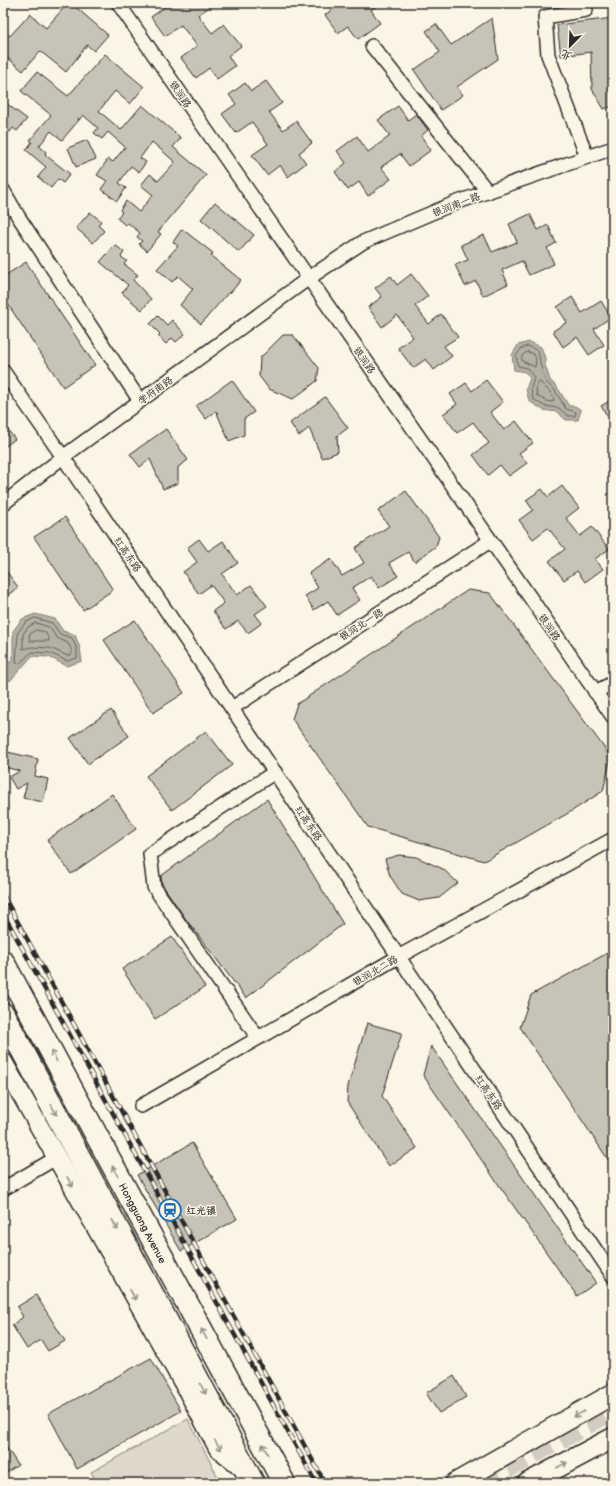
<svg xmlns="http://www.w3.org/2000/svg" width="616" height="1486" viewBox="0 0 616 1486" font-family="'Balsamiq Sans','LXGW WenKai TC',sans-serif">
<rect width="100%" height="100%" fill="#fcf5e5"/>
<filter id="ink" filterUnits="userSpaceOnUse"><feTurbulence type="fractalNoise" baseFrequency=".025" numOctaves="2"/><feDisplacementMap in="SourceGraphic" scale="8" xChannelSelector="R" yChannelSelector="G"/><feConvolveMatrix kernelMatrix="1 2 1 2 8 2 1 2 1" color-interpolation-filters="sRGB"/></filter>
<g filter="url(#ink)">
<polygon fill="#ded8ca" stroke="#84827a" points="188,1419 221,1483 97,1483 91,1472"/>
<g fill="#b4b0a5" stroke="#7d7b74">
<polygon points="529,342 541,347 545,358 545,365 550,380 557,387 569,406 575,406 581,410 578,420 566,420 557,412 543,410 529,401 526,389 530,378 525,372 514,370 512,355 518,345"/>
<polygon points="35,614 55,619 63,631 75,635 80,648 82,661 67,666 49,657 32,656 10,681 3,671 13,658 13,631 22,619"/>
</g>
<g fill="none" stroke-linecap="round" stroke-linejoin="round">
<g stroke="#62605c" stroke-width="1">
<polygon points="528,346 538,351 541,367 546,382 554,389 566,409 576,412 575,416 568,416 559,408 544,406 533,399 531,389 534,377 527,368 518,366 516,356 521,349"/>
<path d="M528,352L534,354L536,359L535,367L522,361C521,356 523,353 528,352Z"/>
<polygon points="540,382 550,392 554,399 553,402 546,401 537,396 536,390 538,383"/>
<polygon points="35,618 52,623 60,634 72,638 77,649 77,658 67,661 50,653 32,652 19,664 16,663 18,632 25,623"/>
<polygon points="36,623 49,627 57,638 68,643 72,651 71,655 68,656 50,648 32,647 23,649 23,634 28,627"/>
<polygon points="36,630 45,632 49,639 49,641 30,641 29,635"/>
</g>
</g>
<g fill="#c8c3b7" stroke="#2b2b2b">
<polygon points="68,3 71,3 108,35 94,51 87,45 66,72 40,51 23,71 3,54 3,30 10,36 30,14 46,28"/>
<polygon points="162,3 215,3 198,15 212,33 224,24 241,46 228,56 235,66 217,79 209,68 196,78 181,58 197,46 181,25 165,36 151,17 165,7"/>
<polygon points="333,3 381,3 371,10 380,23 358,39 348,26 338,33 325,15 336,7"/>
<polygon points="492,18 498,59 457,87 463,95 441,110 414,70 440,52 426,31 436,24 451,45"/>
<polygon points="613,18 613,106 604,109 592,89 591,52 561,56 557,25"/>
<polygon points="105,54 144,87 130,104 115,91 99,111 121,130 142,105 181,138 173,147 206,175 158,232 161,234 147,251 139,244 142,241 137,237 140,233 128,223 125,225 117,218 122,212 120,210 126,201 139,212 153,195 141,185 150,174 158,181 175,162 152,142 140,158 146,162 139,172 131,166 119,183 126,188 117,201 101,189 107,181 97,175 108,159 113,162 125,147 108,132 102,139 94,133 98,128 83,115 79,120 78,118 79,120 62,140 51,131 39,146 46,152 45,154 48,157 70,174 63,183 58,179 51,188 38,177 46,167 26,150 32,142 30,140 51,115 21,91 37,72 68,96"/>
<polygon points="266,81 282,103 269,112 283,130 296,121 312,143 299,153 306,163 288,177 280,165 267,175 252,155 268,144 252,122 236,133 222,114 236,104 229,95 245,83 251,91"/>
<polygon points="3,101 27,119 17,131 13,128 10,132 3,127"/>
<polygon points="398,106 408,120 416,114 428,130 421,136 431,150 409,166 400,154 381,167 391,179 368,196 359,182 348,190 335,172 346,163 337,151 357,136 368,152 390,136 378,120"/>
<polygon points="87,140 96,159 76,167 68,148"/>
<polygon points="215,202 254,235 239,252 201,219"/>
<polygon points="90,212 101,221 98,225 104,231 93,243 76,228"/>
<polygon points="530,214 538,230 548,225 556,243 547,248 554,264 529,275 522,261 502,270 508,284 483,296 476,281 465,286 455,265 468,260 461,245 484,235 492,252 517,242 509,224"/>
<polygon points="182,229 213,253 211,256 241,280 230,293 229,292 201,324 180,305 193,289 178,276 172,282 157,269 178,246 173,242"/>
<polygon points="115,245 124,252 121,257 127,261 124,264 138,275 133,280 151,299 142,310 122,293 128,285 100,262"/>
<polygon points="26,262 95,365 63,387 3,297 3,277"/>
<polygon points="411,274 428,296 415,306 429,324 441,314 458,337 444,346 452,356 434,370 426,359 413,368 398,348 413,337 397,315 382,327 368,307 382,297 375,288 391,276 397,285"/>
<polygon points="572,297 582,313 601,301 611,317 594,329 604,345 589,355 577,337 563,347 553,331 567,322 557,307"/>
<polygon points="158,316 167,325 172,320 185,334 176,342 172,338 166,344 158,336 160,334 150,324"/>
<polygon points="283,335 293,335 319,368 317,381 293,399 269,389 259,376 260,358"/>
<polygon points="232,380 254,412 244,419 244,435 229,441 216,411 206,419 196,406"/>
<polygon points="486,380 503,402 490,412 504,430 516,421 533,443 519,453 527,463 509,476 500,465 488,475 473,455 489,443 473,422 457,433 443,414 457,404 450,394 466,383 472,391"/>
<polygon points="325,397 348,428 337,436 338,452 322,458 309,428 299,436 290,423"/>
<polygon points="613,399 613,425 601,406"/>
<polygon points="3,424 15,439 3,448"/>
<polygon points="166,429 188,460 178,467 178,483 163,489 150,459 140,467 130,454"/>
<polygon points="562,486 579,508 566,518 580,536 592,527 609,549 595,559 603,569 585,582 577,571 564,580 549,561 565,549 548,528 533,539 519,520 533,510 526,500 542,489 548,497"/>
<polygon points="406,491 439,537 436,546 415,562 408,552 389,563 398,576 379,588 371,576 352,588 360,600 337,615 328,601 314,610 305,596 318,588 309,573 331,559 342,576 364,563 355,548 389,526 378,511"/>
<polygon points="65,517 113,590 83,610 34,537"/>
<polygon points="199,539 208,551 223,541 238,563 222,574 237,595 251,585 267,606 255,614 262,623 248,633 238,621 226,629 213,611 224,603 211,585 199,594 183,572 197,562 187,548"/>
<polygon points="3,567 18,587 3,599"/>
<polygon points="468,590 490,593 611,757 603,791 572,811 484,861 368,827 292,719 297,704"/>
<polygon points="135,620 184,693 153,713 104,640"/>
<polygon points="111,710 129,736 88,764 70,738"/>
<polygon points="206,731 232,765 172,810 146,776"/>
<polygon points="3,751 38,759 35,776 48,779 43,802 23,798 27,783 16,789 9,777 20,771 4,767 5,764 3,764"/>
<polygon points="112,794 136,829 71,874 47,840"/>
<polygon points="267,799 343,924 246,998 185,918 162,884 161,876"/>
<polygon points="399,855 416,857 443,869 458,883 439,898 419,901 402,894 390,876 385,859"/>
<polygon points="172,937 205,987 155,1019 122,969"/>
<polygon points="613,950 613,1167 520,1027 531,995"/>
<polygon points="367,1023 402,1033 382,1096 417,1148 389,1166 347,1102 348,1086"/>
<polygon points="431,1046 596,1283 577,1296 489,1171 423,1075"/>
<polygon points="192,1143 237,1219 181,1251 137,1175"/>
<polygon points="36,1295 65,1341 48,1351 41,1340 27,1349 12,1325 23,1317 17,1307"/>
<polygon points="151,1358 181,1411 77,1469 48,1414"/>
<polygon points="454,1376 466,1397 439,1413 426,1393"/>
<polygon points="3,1442 18,1465 3,1475"/>
</g>
<g fill="none" stroke-linecap="round" stroke-linejoin="round">
<polyline stroke="#d2cdc0" stroke-width="20" stroke-dasharray="20 10" stroke-linecap="butt" points="481,1483 613,1410"/>
<g stroke="#2b2b2b" stroke-width="16">
<g id="street">
<polyline points="118,3 613,717"/>
<polyline points="586,10 545,17 548,55 587,157"/>
<polyline points="372,46 488,192"/>
<polyline points="3,190 18,216 140,401"/>
<polyline points="3,371 63,457 613,1276"/>
<polyline points="3,504 63,457 309,278 363,242 455,203 613,148"/>
<polyline points="595,692 613,683"/>
<polyline points="232,708 490,541"/>
<polyline points="258,1038 154,887 150,854 275,772"/>
<polyline points="141,1106 398,957 613,839"/>
<polyline points="3,1189 56,1158"/>
</g>
</g>
<g stroke="#2b2b2b" stroke-width="21">
<polyline id="secondary" points="3,1062 185,1386 218,1448 243,1468"/>
</g>
<g stroke="#2b2b2b" stroke-width="23">
<g id="primary">
<polyline points="456,1483 613,1394"/>
<polyline points="528,1483 613,1438"/>
</g>
</g>
<g stroke="#2b2b2b" stroke-width="25">
<g id="highway">
<polyline points="3,962 284,1483"/>
<polyline points="3,1014 253,1483"/>
</g>
</g>
<use href="#street" stroke="#fcf5e5" stroke-width="13"/>
<use href="#secondary" stroke="#fcf5e5" stroke-width="18"/>
<use href="#primary" stroke="#fcf5e5" stroke-width="20"/>
<use href="#highway" stroke="#fcf5e5" stroke-width="22"/>
<g stroke="#2b2b2b" stroke-width="4.5">
<g id="rail">
<polyline points="3,895 325,1483"/>
<polyline points="3,913 316,1483"/>
</g>
</g>
<use href="#rail" stroke="#fcf5e5" stroke-width="3" stroke-dasharray="9" stroke-linecap="butt"/>
</g>
<defs><path id="oneway-shaft" d="M-6 0H5M1.5-3L5.5 0L1.5 3" fill="none" stroke-width="1.6" stroke-linecap="round" stroke-linejoin="round"/></defs>
<g stroke="#949088">
<use href="#oneway-shaft" transform="translate(54 1056) rotate(-118)"/>
<use href="#oneway-shaft" transform="translate(54 1110) rotate(62)"/>
<use href="#oneway-shaft" transform="translate(115 1171) rotate(-118)"/>
<use href="#oneway-shaft" transform="translate(70 1182) rotate(61)"/>
<use href="#oneway-shaft" transform="translate(115 1225) rotate(62)"/>
<use href="#oneway-shaft" transform="translate(133 1295) rotate(61)"/>
<use href="#oneway-shaft" transform="translate(204 1334) rotate(-118)"/>
<use href="#oneway-shaft" transform="translate(203 1389) rotate(62)"/>
<use href="#oneway-shaft" transform="translate(579 1414) rotate(151)"/>
<use href="#oneway-shaft" transform="translate(218 1445) rotate(55)"/>
<use href="#oneway-shaft" transform="translate(265 1449) rotate(-118)"/>
<use href="#oneway-shaft" transform="translate(562 1465) rotate(-28)"/>
</g>
</g>
<defs>
<g id="station-ring" transform="scale(1.15)"><circle r="9.5" fill="#fcf5e5" stroke="#1f6fb2" stroke-width="1.5"/><path d="M-3-6H3Q5-6 5-4V2Q5 4 3 4L4.5 6H3L1.5 4h-3L-3 6H-4.5L-3 4Q-5 4-5 2V-4Q-5-6-3-6ZM-3.5-4v3h7v-3ZM-3.5 1v1.5H-2V1ZM2 1v1.5H3.5V1Z" fill="#1f6fb2"/></g>
</defs>
<g fill-rule="evenodd">
<use href="#station-ring" x="170" y="1210"/>
</g>
<g text-anchor="middle" stroke-width="3" stroke-linejoin="round" paint-order="stroke">
<g font-size="10" fill="#2b2b2b" stroke="#fcf5e5">
<text transform="translate(181 94) rotate(55)" y="4">银润路</text>
<text transform="translate(456 204) rotate(-21)" y="4">银润南一路</text>
<text transform="translate(365 360) rotate(55)" y="4">银润路</text>
<text transform="translate(155 390) rotate(-36)" y="4">学府南路</text>
<text transform="translate(128 554) rotate(56)" y="4">红高东路</text>
<text transform="translate(361 624) rotate(-33)" y="4">银润北一路</text>
<text transform="translate(550 627) rotate(55)" y="4">银润路</text>
<text transform="translate(309 823) rotate(56)" y="4">红高东路</text>
<text transform="translate(375 970) rotate(-30)" y="4">银润北二路</text>
<text transform="translate(489 1092) rotate(56)" y="4">红高东路</text>
<text transform="translate(143 1223) rotate(62)" y="4">Hongguang Avenue</text>
</g>
<g font-size="10" font-weight="bold" fill="#2b2b2b" stroke="#fcf5e5" text-anchor="start">
<text x="186" y="1214">红光镇</text>
</g>
</g>
<rect width="616" height="1486" fill="none" stroke="#fcf5e5" stroke-width="16"/>
<rect x="8" y="8" width="600" height="1470" fill="none" stroke="#2b2b2b" stroke-width="1.5" filter="url(#ink)"/>
<g transform="translate(570 46) rotate(203)" stroke="#fcf5e5" stroke-width="3" paint-order="stroke">
<path d="M0-3L7 15L0 10L-7 15Z" fill="#2b2b2b"/>
<text y="-6" font-size="11" font-weight="bold" text-anchor="middle" fill="#2b2b2b">北</text>
</g>
</svg>
